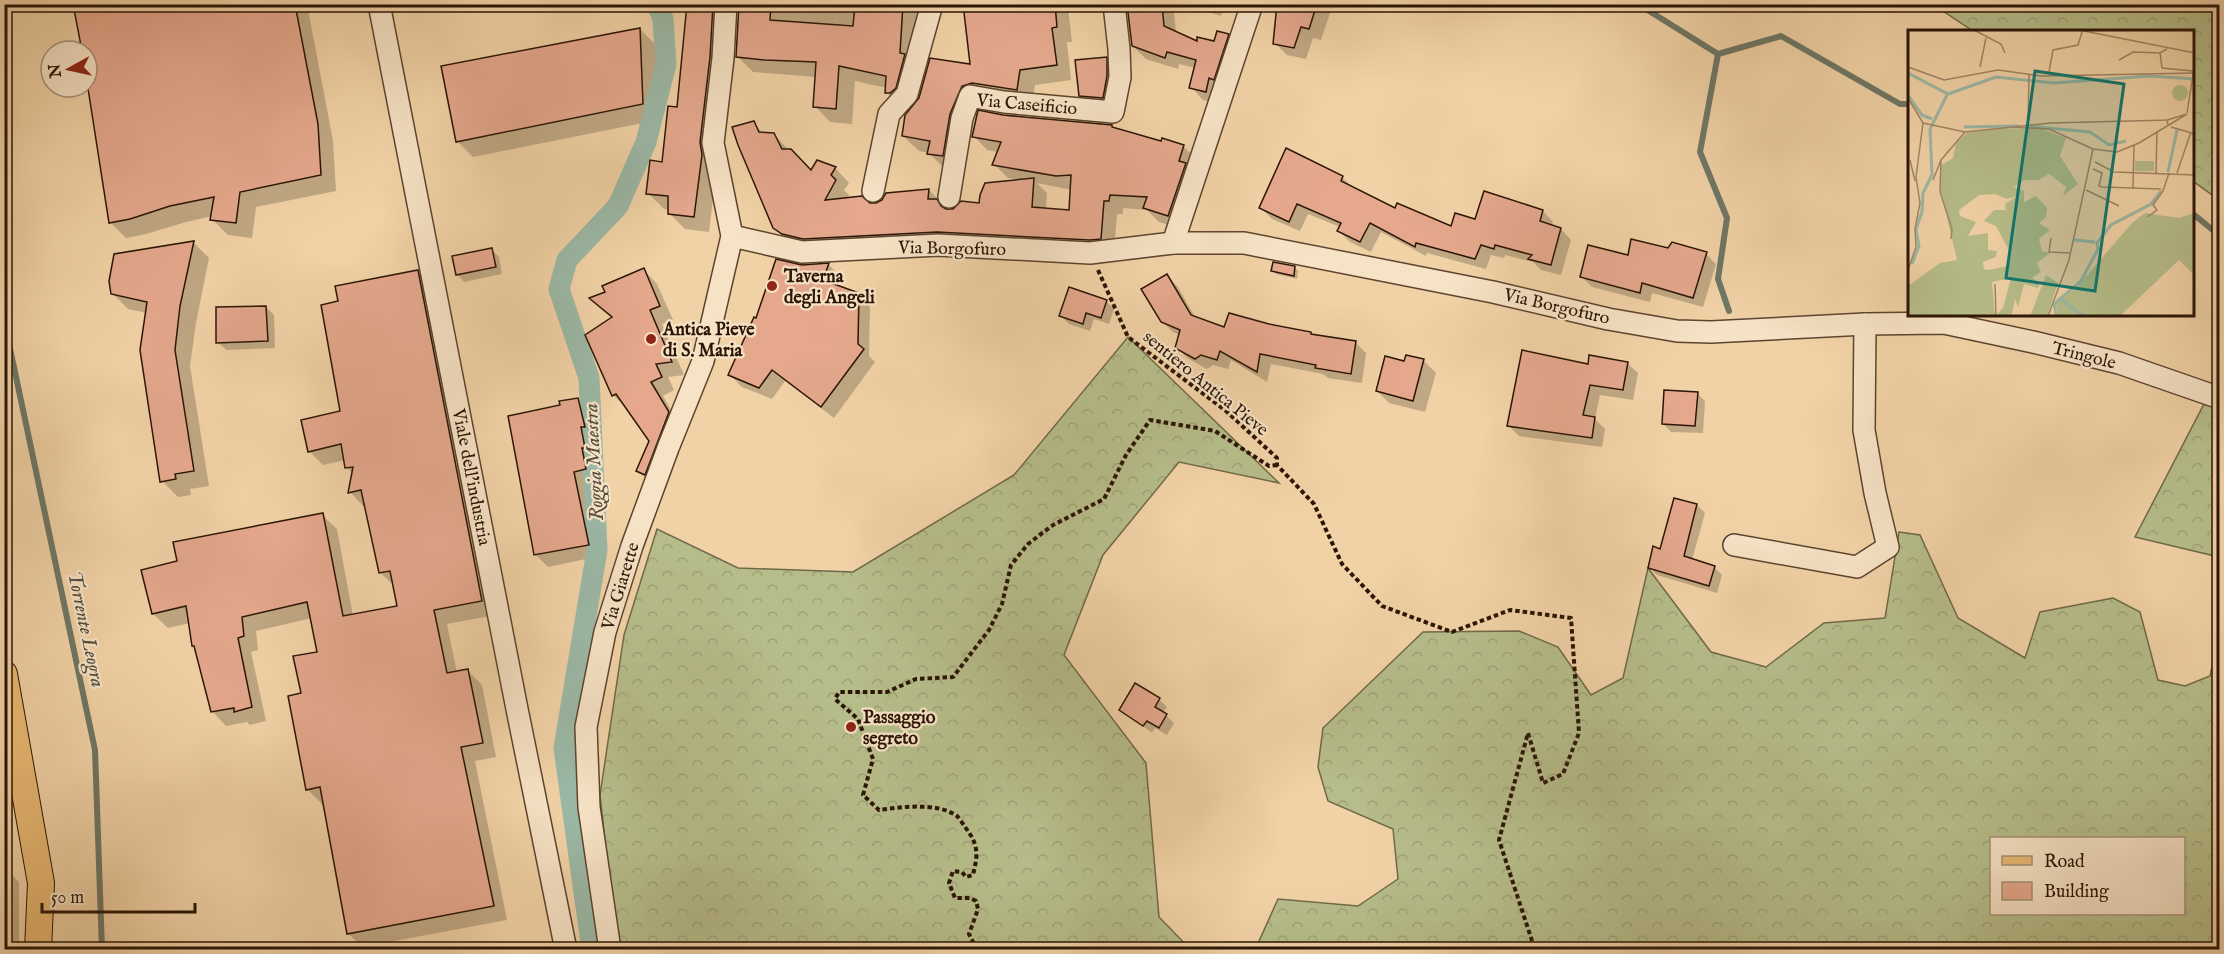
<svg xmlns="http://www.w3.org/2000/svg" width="2224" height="954" viewBox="0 0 2224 954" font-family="'IM FELL English',serif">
<defs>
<pattern id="forest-crowns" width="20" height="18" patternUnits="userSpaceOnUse" patternTransform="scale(1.5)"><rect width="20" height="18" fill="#b6bd8a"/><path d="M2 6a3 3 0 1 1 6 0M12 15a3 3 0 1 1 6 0" fill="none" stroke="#9da276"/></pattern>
</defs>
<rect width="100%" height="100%" fill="#f1d2a6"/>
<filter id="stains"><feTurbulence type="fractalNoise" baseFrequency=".00333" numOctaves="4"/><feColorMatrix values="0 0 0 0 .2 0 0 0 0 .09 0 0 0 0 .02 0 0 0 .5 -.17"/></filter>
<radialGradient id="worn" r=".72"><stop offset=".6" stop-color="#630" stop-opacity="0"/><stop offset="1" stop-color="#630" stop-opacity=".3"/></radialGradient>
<g fill="url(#forest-crowns)" stroke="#706948" stroke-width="1.5" fill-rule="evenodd">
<polygon points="1934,5 2219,5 2219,200 2193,181 2192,32 1973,31"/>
<polygon points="1128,337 1279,483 1179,462 1103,555 1064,655 1146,763 1159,917 1190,949 617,950 600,795 624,635 657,529 738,568 853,572 1014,475"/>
<polygon points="2204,404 2219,409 2219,557 2135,537"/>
<path d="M1899,532L1920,535L1958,618L2025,658L2040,612L2113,598L2140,612L2158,680L2185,686L2210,676L2219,636L2220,901L2215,900L2219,921V949L2080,950L2070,946L2062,950H1255L1278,899L1358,906L1398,879L1393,829L1328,801L1318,767L1323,728L1423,632L1519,631L1558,647L1591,695L1623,678L1648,568L1711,652L1766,667L1824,623L1885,618ZM1992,838H2184V914H1992Z"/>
</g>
<g fill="#0003" fill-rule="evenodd">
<polygon points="75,4 307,4 333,141 336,191 256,207 252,238 228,235 212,219 212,216 186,222 146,234 126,238 110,222 87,73 87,51 83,51"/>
<polygon points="682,4 937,4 935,13 919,12 916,67 902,109 887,93 887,88 855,81 852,124 830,122 815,106 816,77 753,72 737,56 739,6 731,12 715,199 713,199 709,232 685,229 669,213 669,210 664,209 648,193 663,163 678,108 689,7"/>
<polygon points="965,4 1065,4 1068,7 1072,42 1067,42 1071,80 1035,85 1032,105 977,101 944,168 929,153 919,151 903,136 972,66"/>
<polygon points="1129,4 1173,4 1176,33 1198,43 1215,43 1228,36 1241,49 1219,104 1203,100 1191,87 1195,68 1179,64 1178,69 1146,59 1133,46"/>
<polygon points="1185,4 1225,4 1221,16"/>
<polygon points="1278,4 1333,4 1321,40 1313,38 1306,59 1287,55 1275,43"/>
<polygon points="640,29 656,45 658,120 473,157 458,142"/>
<polygon points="1106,59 1114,66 1110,105 1089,103 1081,95"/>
<path d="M1003,116L1111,126L1114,129L1162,143L1183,146L1197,160L1182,229L1159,222L1147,210L1123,208V214H1117L1114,252L789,241L774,227L753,123L764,134H773L811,172L817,162L836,169L849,183L844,190L849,195L847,199L869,205L929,190L943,204L942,207L946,211L980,204L1018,180L1008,178L994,164L998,152L987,150L974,136ZM1037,183L1072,190L1070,211L1046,209L1047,193Z"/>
<polygon points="1342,177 1353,188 1396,210 1452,228 1476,221 1543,211 1553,222 1552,226 1561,229 1571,240 1561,275 1541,270 1533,262 1505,255 1504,258 1491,255 1486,269 1427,253 1426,256 1381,232 1371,252 1350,242 1339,231 1340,227 1308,214 1300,231 1272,219 1261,208"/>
<polygon points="193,242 209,258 196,323 190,366 209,486 190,489 191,495 178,497 162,481 147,313 128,309 112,293"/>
<polygon points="492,250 499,257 502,274 464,282 457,274"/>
<polygon points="1669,250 1706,254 1716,264 1703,307 1652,293 1650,302 1592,287 1582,277 1629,257"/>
<polygon points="829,265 840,277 837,287 858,294 870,306 869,356 875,362 834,418 785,381 772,399 742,387 730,375 757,320 802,266"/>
<polygon points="1295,268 1298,271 1297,279 1276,274 1272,271"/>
<polygon points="644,270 657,284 673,320 662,324 684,375 668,377 674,390 663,396 681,427 652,484 638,471 651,441 627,408 613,395 613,318 592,299 607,293"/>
<polygon points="418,272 432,286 495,615 447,624 457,673 467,670 482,685 496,757 475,761 507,920 362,947 348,933 324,803 322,804 307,789 302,695 319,653 312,618 256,631 258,650 251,652 266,721 250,725 247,722 226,726 212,711 190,623 168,628 153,614 179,562 322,515 337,529 353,616 399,607 395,587 380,572 366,506 364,507 350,492 353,474 347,467 345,460 323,465 309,451 342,412 340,303"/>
<polygon points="1167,276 1178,287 1196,319 1224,329 1313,336 1356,343 1366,353 1362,383 1328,378 1323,374 1271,364 1267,382 1231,360 1228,369 1213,365 1207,369 1187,358 1177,347 1180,335 1173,332 1162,321"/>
<polygon points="1106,301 1114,309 1109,324 1094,319 1090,331 1069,324 1061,316"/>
<polygon points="266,307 274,315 275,348 226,350 218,342"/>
<polygon points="1407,356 1424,361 1436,373 1425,412 1389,403 1377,391 1405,363"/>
<polygon points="1627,363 1638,373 1633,400 1600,395 1595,419 1605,429 1602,447 1519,436 1508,425 1590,366"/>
<polygon points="1697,393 1705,401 1703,433 1671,432 1663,424"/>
<polygon points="578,400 590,412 596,438 592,439 597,459 594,460 597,481 585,484 600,556 548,567 536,555 562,406"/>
<polygon points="1675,500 1697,505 1705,513 1692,560 1714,567 1722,575 1717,593 1657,575 1650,568 1661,551"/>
<polygon points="1159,699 1167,707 1163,713 1174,723 1167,735 1155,728 1152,733 1121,710"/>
<polygon points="4,867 19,882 19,950 4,950"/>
</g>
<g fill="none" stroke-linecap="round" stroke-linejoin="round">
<g stroke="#6e7766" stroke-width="6">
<polyline points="1638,4 1718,54 1781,36 1900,104 1909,104"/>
<polyline points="1718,54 1700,152 1727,218 1718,279 1729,311"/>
<polyline points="2192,213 2220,236"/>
<polyline points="4,320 95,750 102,950"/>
</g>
<polyline stroke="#9bb8a6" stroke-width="21" points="592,950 564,748 597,550 589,378 559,289 567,260 618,206 646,142 666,64 663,19 657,4"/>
</g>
<g fill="#e5a88d" stroke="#2b1506" stroke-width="1.5">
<polygon points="73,4 295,4 318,124 321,175 240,192 236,223 210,220 214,197 170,206 130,219 109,223 87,82 87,51 82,51"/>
<polygon points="687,4 713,4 710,57 700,142 702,155 694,217 668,214 668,196 646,194 650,160 662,162 668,106 677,107"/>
<polygon points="739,4 771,4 770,20 853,26 855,4 903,4 900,53 905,54 896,88 890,93 885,93 886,76 839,66 836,109 813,107 816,62 765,60 736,57"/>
<polygon points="963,4 1055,4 1057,27 1052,28 1057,65 1020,70 1017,90 972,83 962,86 950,114 943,156 927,154 930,141 902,136 905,115 919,98 930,58 970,64"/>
<polygon points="1127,4 1162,4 1164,26 1197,41 1197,37 1214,41 1217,31 1229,34 1214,80 1209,78 1206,92 1189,88 1196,60 1167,52 1165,58 1132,46"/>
<polygon points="1277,4 1317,4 1309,29 1301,27 1294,48 1273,44"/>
<polygon points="640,28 643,104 456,142 441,66"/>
<polygon points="1107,57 1107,76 1103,98 1079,96 1075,60"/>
<polygon points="978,110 1003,115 1112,125 1112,127 1161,141 1162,138 1184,145 1179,161 1186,163 1168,216 1143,208 1147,197 1110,195 1109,201 1104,201 1101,239 1090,240 937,232 803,239 782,234 773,228 738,145 732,127 754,121 759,132 774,133 782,149 791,149 811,170 817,160 836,167 831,175 836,180 825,200 862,196 870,203 876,203 882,200 886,193 929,189 928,199 937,199 941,206 946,209 953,209 961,201 979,203 980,195 985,183 1034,178 1032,207 1069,210 1071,175 1056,176 992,165 1001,142 972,137"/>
<polygon points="1286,148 1343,176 1341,181 1395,208 1397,203 1451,226 1455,213 1475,219 1484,191 1543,210 1540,221 1561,228 1551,265 1528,259 1532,255 1495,245 1494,249 1481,245 1475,259 1416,243 1415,247 1370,223 1360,242 1337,231 1341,223 1297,204 1289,222 1259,208"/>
<polygon points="1631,239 1668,248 1672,242 1707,252 1693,298 1642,283 1640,293 1580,277 1588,245 1628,255"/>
<polygon points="194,241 180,306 175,350 194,471 175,474 176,479 160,482 140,350 147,302 111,294 109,281 114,254"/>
<polygon points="492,248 496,267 456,275 452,256"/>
<polygon points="776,259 802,265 829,263 823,280 859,293 858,344 864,349 821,407 772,370 759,388 728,375 754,317 756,318"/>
<polygon points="1273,262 1295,266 1294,276 1271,271"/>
<polygon points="644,268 660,306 650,310 672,362 656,364 662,377 651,382 669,412 645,475 636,471 649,441 616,394 612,396 585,335 612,317 589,298 605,292 602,286"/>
<polygon points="418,270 482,601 434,610 447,673 468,669 483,743 461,747 494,906 347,934 320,787 306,790 288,696 301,693 293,656 317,652 307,602 242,617 244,636 238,638 252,707 234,712 234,708 211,712 194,646 192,646 186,606 152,614 141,570 177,561 173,542 323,513 343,616 397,606 390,571 379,573 361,490 348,493 353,467 345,468 341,444 308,452 301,420 340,411 321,305 338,301 335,286"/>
<polygon points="1167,274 1191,315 1224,327 1229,313 1269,324 1311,332 1311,334 1356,341 1351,374 1315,368 1316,365 1260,354 1257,372 1220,351 1217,360 1201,355 1195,359 1175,348 1180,330 1161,322 1141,289"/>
<polygon points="1069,287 1107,300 1101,318 1086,313 1083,324 1059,316"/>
<polygon points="266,306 268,341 216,343 216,307"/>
<polygon points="1522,350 1588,364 1589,355 1628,362 1623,390 1590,385 1583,415 1595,417 1592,438 1507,426"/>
<polygon points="1406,355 1424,359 1413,401 1376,391 1385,356 1404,361"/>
<polygon points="1664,390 1698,392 1695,426 1662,424"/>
<polygon points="578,398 585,427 581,427 585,448 582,448 586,469 574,472 589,545 534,555 508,416 560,405 559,401"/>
<polygon points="1674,498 1697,504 1684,556 1715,566 1709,586 1648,568 1653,546 1660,549"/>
<polygon points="1135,683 1160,698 1155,707 1167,714 1159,728 1147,721 1143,726 1119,710"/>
</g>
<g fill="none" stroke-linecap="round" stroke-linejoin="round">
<g stroke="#5c442e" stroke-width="24">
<g id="minor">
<polyline points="379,4 517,709 566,950"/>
<polyline points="873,191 889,114 907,94 932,4"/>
<polyline points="949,197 962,118 970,96 1004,102 1113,112 1120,77 1119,49 1114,4"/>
<polyline points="732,236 802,252 938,245 1090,253 1173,243 1244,243 1493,292 1608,319 1677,331 1711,332 1865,324 1944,323 2033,342 2119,363 2220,398"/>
<polyline points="1173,243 1252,4"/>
<polyline points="1734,545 1857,567 1888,547 1875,493 1864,430 1865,324"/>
<polyline points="610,950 589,807 586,727 605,632 632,546 668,448 703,361 732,236 713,143 723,58 726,4"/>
</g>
</g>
<g stroke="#2b1506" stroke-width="28">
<polyline id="major" points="4,674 41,883 38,950"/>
</g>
<g stroke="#2b1506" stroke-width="4" stroke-dasharray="4.5 3" stroke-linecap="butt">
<polyline points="1098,270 1128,337 1226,411 1277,458 1277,465 1314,504 1342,564 1382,606 1452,632 1510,610 1571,618 1579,733 1563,774 1543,783 1528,733 1499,840 1535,950"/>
<path d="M977,950L969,934L978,909L976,901L970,898H955L949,883L953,871L962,872L966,877L973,875C978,854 979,845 965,827C963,824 960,819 957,816C937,802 902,807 879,810L863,795L873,759L858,719L835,699L839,692H887L916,679L953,677L989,630L1002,604L1011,565L1028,544L1053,525L1104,499L1126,455L1150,420L1215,431L1269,466L1277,465"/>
</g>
<use href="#minor" stroke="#f6e2c5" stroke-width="21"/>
<use href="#major" stroke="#e8b973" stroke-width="26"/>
</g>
<g fill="#8f2418" stroke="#f6e2c5" stroke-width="2">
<circle cx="772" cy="286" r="6"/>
<circle cx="651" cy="339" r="6"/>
<circle cx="851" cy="727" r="6"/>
</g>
<g text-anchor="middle" stroke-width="4.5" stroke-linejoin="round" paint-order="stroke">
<g font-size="18" fill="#2b1506" stroke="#f6e2c5">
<text transform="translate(1027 104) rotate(5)" y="6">Via Caseificio</text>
<text transform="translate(952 248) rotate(1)" y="6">Via Borgofuro</text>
<text transform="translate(1557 306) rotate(13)" y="6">Via Borgofuro</text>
<text transform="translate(2084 355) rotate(14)" y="6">Tringole</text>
<text transform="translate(1206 383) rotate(39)" y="6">sentiero Antica Pieve</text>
<text transform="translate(472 477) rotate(79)" y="6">Viale dell'industria</text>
<text transform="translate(620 586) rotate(-73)" y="6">Via Giarette</text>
</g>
<g font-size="18" font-weight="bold" fill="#2b1506" stroke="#f6e2c5" text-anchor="start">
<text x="784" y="282">Taverna<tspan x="784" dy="21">degli Angeli</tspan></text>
<text x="663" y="335">Antica Pieve<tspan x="663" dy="21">di S. Maria</tspan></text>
<text x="863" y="723">Passaggio<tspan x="863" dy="21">segreto</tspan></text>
</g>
<g font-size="20" font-style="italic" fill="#524e3e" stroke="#f6e2c5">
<text transform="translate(593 462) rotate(-93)" y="7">Roggia Maestra</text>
<text transform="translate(87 629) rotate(78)" y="7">Torrente Leogra</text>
</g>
</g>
<g transform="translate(1908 30)">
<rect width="286" height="286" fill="#f1d2a6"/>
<path d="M227,131H246V141H227Z" fill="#b6bd8a"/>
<path d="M91,98L134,99L158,108L152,126L170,154L155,166L158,157L141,144L130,150H116L106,157L116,161V172L128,166L139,178L138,187L131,193L142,200L131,209L134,221L142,223L129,233L133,242L124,248L132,253L130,258L116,254L110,277L107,269L104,284L99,286L88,285L95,278L103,248L84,252L87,286H0V256L32,233L49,230L32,158V136L45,128L48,113L59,103ZM87,164L99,169L109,166L97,174L98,180H86L76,191L88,196L102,222L100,236L81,240L76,239L75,232L88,227L89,221L80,220V203L60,206L68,192L52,186L51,180L71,165ZM237,183L271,188L286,183V245L271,230L212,286H151L148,274L169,257L224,193ZM138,245L150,253L139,286H115L123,284Z" fill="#b6bd8a" fill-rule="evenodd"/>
<path d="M264 63a8 8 0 1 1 16 0a8 8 0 1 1-16 0Z" fill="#b6bd8a"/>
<path fill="none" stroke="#9bb8a6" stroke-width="3" d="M0,43L40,64L88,47L145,53L242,46L287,49M0,65L14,85L24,89M120,96L182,102L201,115L218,111M56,97L111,96M260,142L269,100M166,210L187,212M4,234L11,216L8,199L14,182L15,163L24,145L22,99L39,65M152,269L176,286M149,286L146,274L173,251L190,219L189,213L203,195L243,174L253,161"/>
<path fill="none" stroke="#a28666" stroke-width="1.5" d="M66,0L93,14L97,23M171,0L287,23M252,23L254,38L285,41M286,23V4M211,30L225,22L252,23L259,19M0,37L36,50L90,40L134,46L287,43M72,37L78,8M141,42L145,20L170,15L174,2M0,68L15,93L57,102L143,93L261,90M279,83L287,32M120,94L121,45M106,97L141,99L185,119L209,122L231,113L279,84L259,90L260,95M263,97L287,104M2,130L7,151M33,130L32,162L44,199L43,209M187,132L206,142L287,145M185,139L194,143L191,156L194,157L253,159M248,143L249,101M269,143L283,102M25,150L33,130L57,102M225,158L226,115M178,160L211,176M239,187L249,180L245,175L255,161L261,143M143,208L141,222L162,223M0,240L8,217L7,199L12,173L8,147L15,93M87,254L88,286M140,286L161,230L185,119"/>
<path fill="#0f766e" fill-opacity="0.15" stroke="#0f766e" stroke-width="3" d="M127,41L216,54L187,261L98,248Z"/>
<rect width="286" height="286" fill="none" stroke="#2b1506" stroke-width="3"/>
</g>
<rect width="2224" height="954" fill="none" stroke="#f1d2a6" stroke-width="24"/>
<rect x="6" y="6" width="2212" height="942" fill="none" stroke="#2b1506" stroke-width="3"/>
<rect x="12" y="12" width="2200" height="930" fill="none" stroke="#2b1506" stroke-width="1.5"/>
<rect x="1990" y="837" width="195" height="78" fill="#f6e2c5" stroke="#a59079" stroke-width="1.5"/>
<rect x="2002" y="856" width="30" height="9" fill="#e8b973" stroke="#a59079" stroke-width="1.5"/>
<text x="2044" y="867" font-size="18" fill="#2b1506">Road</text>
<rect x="2002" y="882" width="30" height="18" fill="#e5a88d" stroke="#a59079" stroke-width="1.5"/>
<text x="2044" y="897" font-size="18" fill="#2b1506">Building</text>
<g transform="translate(69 69) rotate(262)"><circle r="28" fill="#f6e2c5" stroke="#a59079" stroke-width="1.5"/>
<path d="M0-4.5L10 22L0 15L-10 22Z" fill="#8f2418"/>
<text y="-9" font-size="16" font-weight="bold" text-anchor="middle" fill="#2b1506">N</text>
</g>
<path d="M42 903v9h153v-9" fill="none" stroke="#2b1506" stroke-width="3"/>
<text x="51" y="903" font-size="18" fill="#2b1506" stroke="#f6e2c5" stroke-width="4.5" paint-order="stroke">50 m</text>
<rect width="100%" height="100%" filter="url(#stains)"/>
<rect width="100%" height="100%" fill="url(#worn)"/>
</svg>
